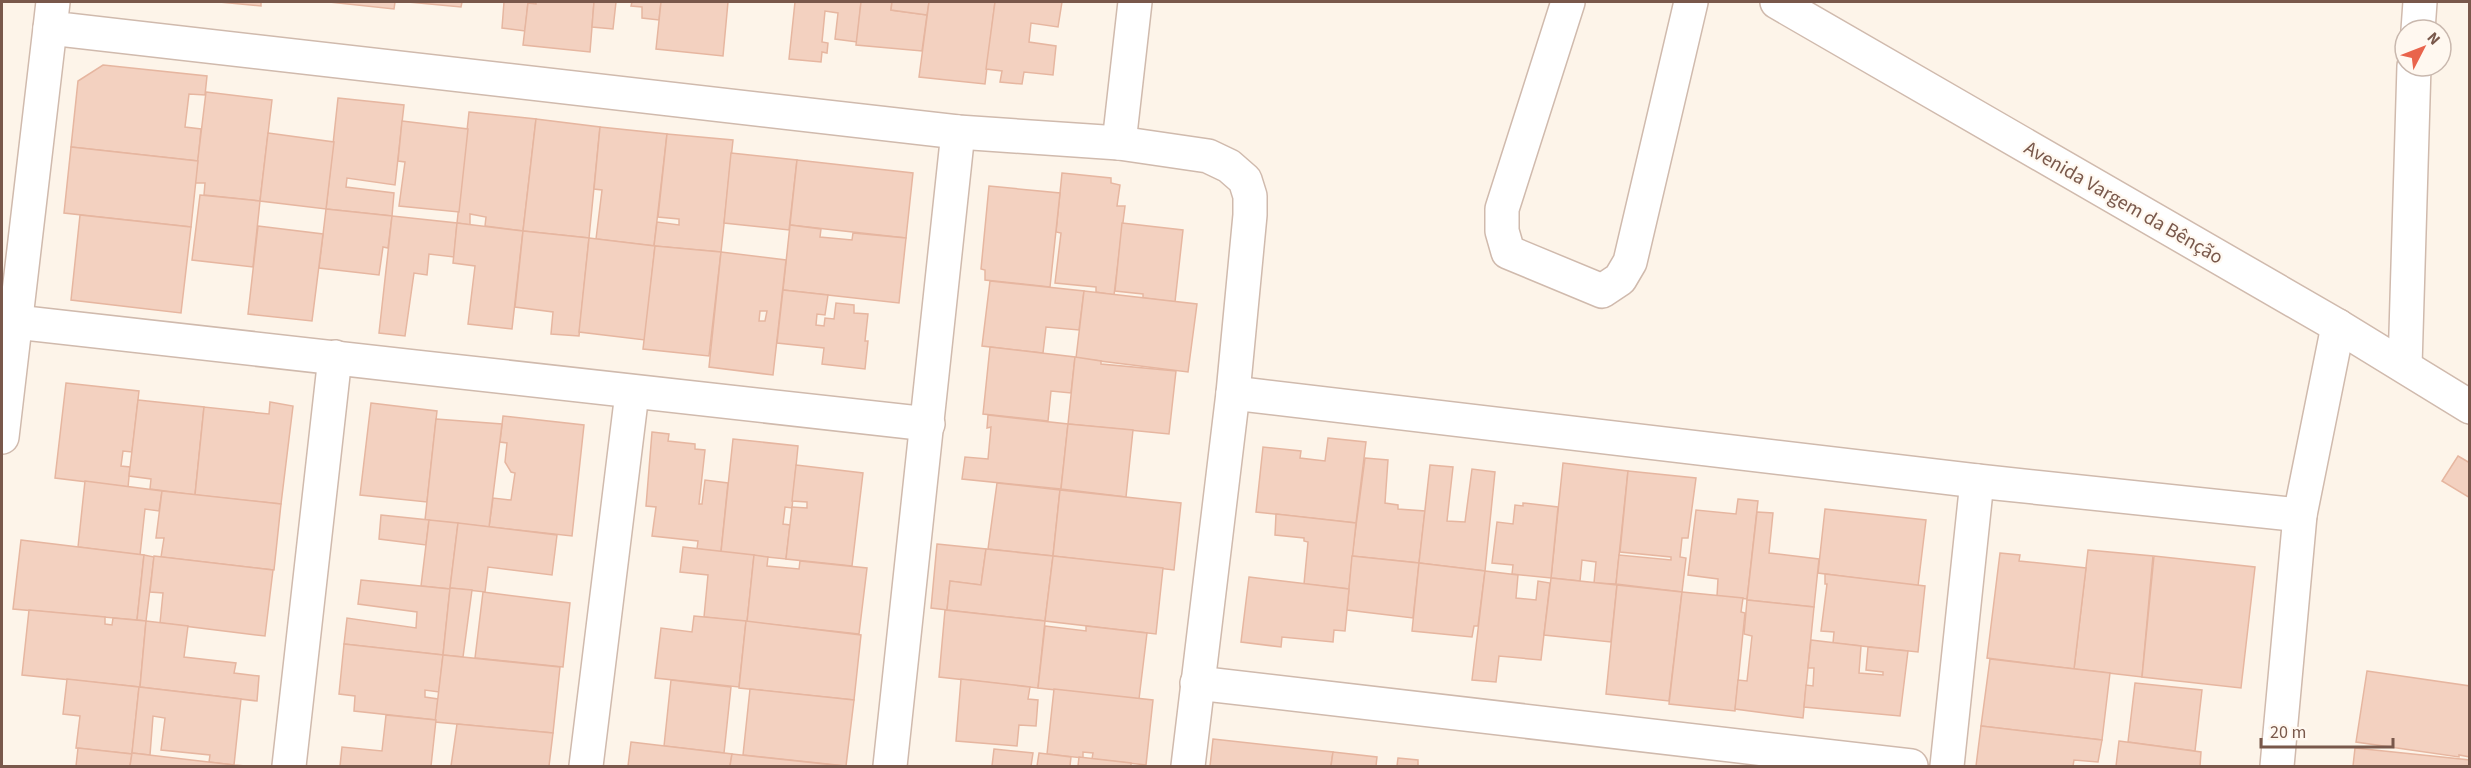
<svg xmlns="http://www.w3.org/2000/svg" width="2471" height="768" viewBox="0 0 2471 768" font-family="'Source Sans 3',sans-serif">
<rect width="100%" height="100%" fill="#fdf4e9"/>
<g fill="#f3d1c0" stroke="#e6b6a0" stroke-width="1.5" fill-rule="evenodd">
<polygon points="219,2 261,2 261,6"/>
<polygon points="329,2 395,2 394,9"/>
<polygon points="408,2 462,2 461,7"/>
<polygon points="504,2 528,2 525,31 502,28"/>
<polygon points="536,2 594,2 590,52 523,45 528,3 536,4"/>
<polygon points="594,2 616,2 613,29 592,27"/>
<polygon points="632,2 661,2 659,20 642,18 642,7 631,6"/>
<polygon points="661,2 728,2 723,56 656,49"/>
<polygon points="795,2 861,2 857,42 835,39 838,13 825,11 822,42 828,43 827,53 822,52 821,62 789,59"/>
<polygon points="861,2 892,2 891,10 927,15 922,51 856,45"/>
<polygon points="892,2 929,2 927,15 891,10"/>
<polygon points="929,2 995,2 985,84 919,77"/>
<polygon points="995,2 1062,2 1058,27 1031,23 1029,42 1056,46 1053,75 1024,72 1022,84 1000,82 1002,71 986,69"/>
<polygon points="103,65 207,76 205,95 189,94 185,127 201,129 198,161 71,147 78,81"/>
<polygon points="206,92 272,100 260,201 204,195 205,183 195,183"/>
<polygon points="338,98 404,105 395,185 347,178 346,187 394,193 392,216 326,209"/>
<polygon points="469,112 536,119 523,231 485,226 486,217 470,214 470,225 457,223"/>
<polygon points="536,119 600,127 589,238 523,231"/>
<polygon points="402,121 468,129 459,212 399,206 405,162 398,161"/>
<polygon points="600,127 667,134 654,246 596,239 602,190 594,189"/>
<polygon points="268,133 334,142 326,209 260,201"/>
<polygon points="667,134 733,140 721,252 654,246 657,222 679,225 679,219 658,217"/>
<polygon points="71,147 198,161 191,227 64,213"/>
<polygon points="731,153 797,160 789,230 724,223"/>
<polygon points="797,160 913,173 906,238 790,225"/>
<polygon points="1062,173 1111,178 1111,183 1120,185 1117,206 1125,206 1114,295 1096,292 1096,287 1055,283 1061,233 1056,232"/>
<polygon points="989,186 1060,193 1050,287 985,280 985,270 981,269"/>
<polygon points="200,195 260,201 253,267 192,260"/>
<polygon points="326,209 392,216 388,248 383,247 379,275 319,268"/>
<polygon points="80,215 191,227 181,313 71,300"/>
<polygon points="392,216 457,223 454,257 429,254 427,275 414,273 405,336 379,333"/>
<polygon points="457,223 523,231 512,329 468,324 475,266 453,263"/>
<polygon points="1122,223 1183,230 1175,302 1143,298 1143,294 1115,291"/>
<polygon points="790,225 821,229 820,237 852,240 853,233 906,238 899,303 783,290"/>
<polygon points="258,226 323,234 312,321 248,314"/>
<polygon points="523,231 589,238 579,336 551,334 553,312 515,307"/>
<polygon points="589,238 655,246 645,340 579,332"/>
<polygon points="655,246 721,252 709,356 643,349"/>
<path d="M721,252L786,260L773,375L709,367ZM760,311H767L765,321H759Z"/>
<polygon points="990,281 1084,291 1079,330 1046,327 1043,353 982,346"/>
<polygon points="783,290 828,295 825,315 817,314 816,325 824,326 825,318 834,319 836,303 854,305 854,313 868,314 865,341 868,341 865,369 822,364 824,348 777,343"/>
<polygon points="1084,291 1197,304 1188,372 1076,358"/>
<polygon points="990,347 1075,357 1071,393 1051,391 1048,421 983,414"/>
<polygon points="1075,357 1101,361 1101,364 1176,371 1169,434 1068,424"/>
<polygon points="66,383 139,391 132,452 123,451 121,466 130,467 128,487 55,478"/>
<polygon points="138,400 204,407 195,495 150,489 151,479 129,476"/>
<polygon points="270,402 293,406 281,504 195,495 204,407 269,414"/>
<polygon points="371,403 437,411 427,502 360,495"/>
<polygon points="988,415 1068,424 1061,489 962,479 965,457 988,459 991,427 987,428"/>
<polygon points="503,416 584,425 572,536 489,527 493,498 511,500 515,473 511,472 505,462 507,443 500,442"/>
<polygon points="436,419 502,424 489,527 425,520"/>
<polygon points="1068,424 1133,430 1126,497 1061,489"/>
<polygon points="652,432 669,434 668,441 695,444 695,449 705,450 699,504 702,504 705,480 728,483 721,552 697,549 698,541 652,536 656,507 646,506"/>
<polygon points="1328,438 1366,442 1356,523 1256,512 1263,447 1301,451 1300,458 1325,461"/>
<polygon points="733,439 798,446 792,508 785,507 783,524 790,525 786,559 721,552"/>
<polygon points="2458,456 2470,463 2470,498 2442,481"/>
<polygon points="1365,458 1388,460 1385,503 1398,505 1398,509 1425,511 1419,563 1352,556"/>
<polygon points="1563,463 1628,471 1616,584 1594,583 1596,562 1582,560 1580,581 1551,578"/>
<polygon points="796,465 863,473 852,566 786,559 792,507 807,508 807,502 792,501"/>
<polygon points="1430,465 1453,467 1447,521 1465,522 1472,469 1495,472 1485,571 1419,563"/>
<polygon points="1628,471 1696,478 1688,538 1682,538 1680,557 1686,558 1682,592 1616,584 1619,555 1671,560 1671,557 1620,552"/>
<polygon points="85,481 162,491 159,511 145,509 140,555 78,547"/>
<polygon points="997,483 1060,490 1053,556 988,549"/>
<polygon points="1060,490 1181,503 1174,570 1053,556"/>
<polygon points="162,491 281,504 274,570 161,557 164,538 156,538"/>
<polygon points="1738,499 1758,501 1747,599 1717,596 1718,579 1688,575 1696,510 1736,514"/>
<polygon points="1523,503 1558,507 1551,578 1512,574 1513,565 1492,563 1497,522 1513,524 1515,505 1523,506"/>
<polygon points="1825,509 1926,520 1918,586 1818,573"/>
<polygon points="1757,512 1773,513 1769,553 1819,559 1814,607 1747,600"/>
<polygon points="1276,514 1356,523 1349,589 1304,584 1308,542 1304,541 1304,538 1275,535"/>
<polygon points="381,515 429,520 426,545 379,539"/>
<polygon points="429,520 458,523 450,589 421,586"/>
<polygon points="458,523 557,535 552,575 488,567 485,592 450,588"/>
<polygon points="21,540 144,555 137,620 13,609"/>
<polygon points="937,544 986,549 981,585 950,581 947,610 931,608"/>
<polygon points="683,547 754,555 747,622 704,617 708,575 680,572"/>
<polygon points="986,549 1053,556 1045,621 947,610 950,581 981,585"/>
<polygon points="2088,550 2153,556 2142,677 2074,669"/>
<polygon points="2000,553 2020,555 2019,561 2086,568 2074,669 1987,658"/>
<polygon points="144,555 154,557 146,621 137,620"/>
<polygon points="754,555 768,557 767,566 799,569 800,561 867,568 859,634 747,622"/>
<polygon points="154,556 273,570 265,636 160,623 163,593 150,592"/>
<polygon points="1053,556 1163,568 1156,634 1045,621"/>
<polygon points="1352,556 1419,563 1413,618 1347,610"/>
<polygon points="2154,556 2255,567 2241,688 2142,677"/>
<polygon points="1419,563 1485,571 1478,626 1474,626 1472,637 1412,631"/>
<polygon points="1485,571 1518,575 1516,598 1536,600 1538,581 1550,583 1541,660 1499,656 1496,682 1472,680"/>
<polygon points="1825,574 1925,586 1918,652 1833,643 1834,632 1821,631 1827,584 1825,584"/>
<polygon points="1249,577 1349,589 1345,631 1334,630 1333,642 1282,637 1281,647 1241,642"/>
<polygon points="1551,578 1617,585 1611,642 1544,635"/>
<polygon points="361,580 450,589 443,655 344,644 347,618 416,628 417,612 358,604"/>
<polygon points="1617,585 1682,592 1669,701 1606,694"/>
<polygon points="450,588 472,590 463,657 443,655"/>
<polygon points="483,592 570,603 563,667 475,658"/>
<polygon points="1682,592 1743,598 1741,612 1745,613 1735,711 1669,704"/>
<polygon points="1747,600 1814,607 1803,718 1735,709 1738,680 1747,681 1752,636 1744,634"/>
<polygon points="29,610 105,617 105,624 112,625 113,618 146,621 140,687 22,675"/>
<polygon points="945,610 1045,621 1038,688 939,677"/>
<polygon points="694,616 746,621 739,687 655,678 661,628 692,632"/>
<polygon points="146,621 188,626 184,657 236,663 234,673 259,676 257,701 140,687"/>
<polygon points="746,621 861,635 854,700 739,688"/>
<polygon points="1045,626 1086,631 1086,626 1147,633 1139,699 1038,688"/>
<polygon points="1811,640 1861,646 1859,673 1883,675 1883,672 1866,670 1868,647 1908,651 1900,716 1804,707 1806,685 1813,686 1814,668 1808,668"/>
<polygon points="344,644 443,655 439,692 425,690 425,697 438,699 436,720 354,711 355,696 339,694"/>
<polygon points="443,655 560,667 553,733 435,722"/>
<polygon points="1990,659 2110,673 2102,740 1981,726"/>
<polygon points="2367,671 2470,686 2470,757 2459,755 2459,757 2356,742"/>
<polygon points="67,679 139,687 132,754 76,748 80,716 63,714"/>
<polygon points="961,679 1030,687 1028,699 1038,700 1036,726 1019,725 1017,746 956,741"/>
<polygon points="671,680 731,687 724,753 664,746"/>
<polygon points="2135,683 2202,690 2195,751 2128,742"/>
<polygon points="139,687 241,699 234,765 209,762 210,755 161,750 165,718 153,716 150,755 132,753"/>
<polygon points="750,689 854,700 846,766 743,755"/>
<polygon points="1054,689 1153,700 1146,765 1092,759 1093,753 1083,752 1083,758 1047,754"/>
<polygon points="386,715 436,720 431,766 340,766 342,747 382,751"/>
<polygon points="457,724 553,733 549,766 451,766"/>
<polygon points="1981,726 2102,740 2098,762 2074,760 2073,766 1976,766"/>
<polygon points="1213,739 1333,752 1331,766 1210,766"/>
<polygon points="2119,741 2201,752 2200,766 2116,766"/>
<polygon points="631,742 732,754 730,766 628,766"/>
<polygon points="78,748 132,754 130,766 76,766"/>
<polygon points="2355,748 2470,760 2470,766 2353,766"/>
<polygon points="994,749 1033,753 1031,766 992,766"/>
<polygon points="1333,752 1377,757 1376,766 1331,766"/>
<polygon points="132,753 234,765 246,766 130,766"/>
<polygon points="1039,753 1071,757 1070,766 1037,766"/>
<polygon points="732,754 843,766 846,766 730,766"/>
<polygon points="1079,757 1131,763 1131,766 1078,766"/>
<polygon points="1398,758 1418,760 1418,766 1397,766"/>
</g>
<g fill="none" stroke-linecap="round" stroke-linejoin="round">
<g stroke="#d0baad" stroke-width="36">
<g id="minor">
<polyline points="53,2 50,28 958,132 1119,143 1208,156 1229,166 1245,180 1250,196 1250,215 1233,393 1188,766"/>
<polyline points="1568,2 1502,209 1502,231 1508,252 1602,291 1620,279 1630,262 1691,2"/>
<polyline points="1777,2 2338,326 2470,407"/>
<polyline points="2418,30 2420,2"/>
<polyline points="1119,143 1135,2"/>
<path d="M16,322C320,355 624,392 928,424"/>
<polyline points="2405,366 2414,66"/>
<polyline points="1233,393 1977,481 2300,515"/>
<polyline points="2,437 50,28"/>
<polyline points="1197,683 1911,766"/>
<polyline points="289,766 335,357"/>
<polyline points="586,766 632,393"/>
<polyline points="890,766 958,132"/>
<polyline points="1947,766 1977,481"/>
<polyline points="2277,766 2300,515 2338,326"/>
</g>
</g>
<use href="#minor" stroke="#fff" stroke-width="33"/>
</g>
<g text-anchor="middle" stroke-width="4.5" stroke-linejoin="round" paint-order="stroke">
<g font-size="20" fill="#79584b" stroke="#fff8f0">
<text transform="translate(2124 202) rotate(30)" y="7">Avenida Vargem da Bênção</text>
</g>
</g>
<rect width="2471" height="768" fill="none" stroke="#79584b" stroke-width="6"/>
<g transform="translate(2423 48) rotate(48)"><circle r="28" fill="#fff8f0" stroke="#c9b8ae" stroke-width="1.5"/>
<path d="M0-4.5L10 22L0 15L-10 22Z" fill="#e9644c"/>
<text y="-9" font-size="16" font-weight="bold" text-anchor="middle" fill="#79584b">N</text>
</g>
<path d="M2261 738v9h132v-9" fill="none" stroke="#79584b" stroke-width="3"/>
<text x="2270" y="738" font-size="18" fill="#79584b" stroke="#fff8f0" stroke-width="4.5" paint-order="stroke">20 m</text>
</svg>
